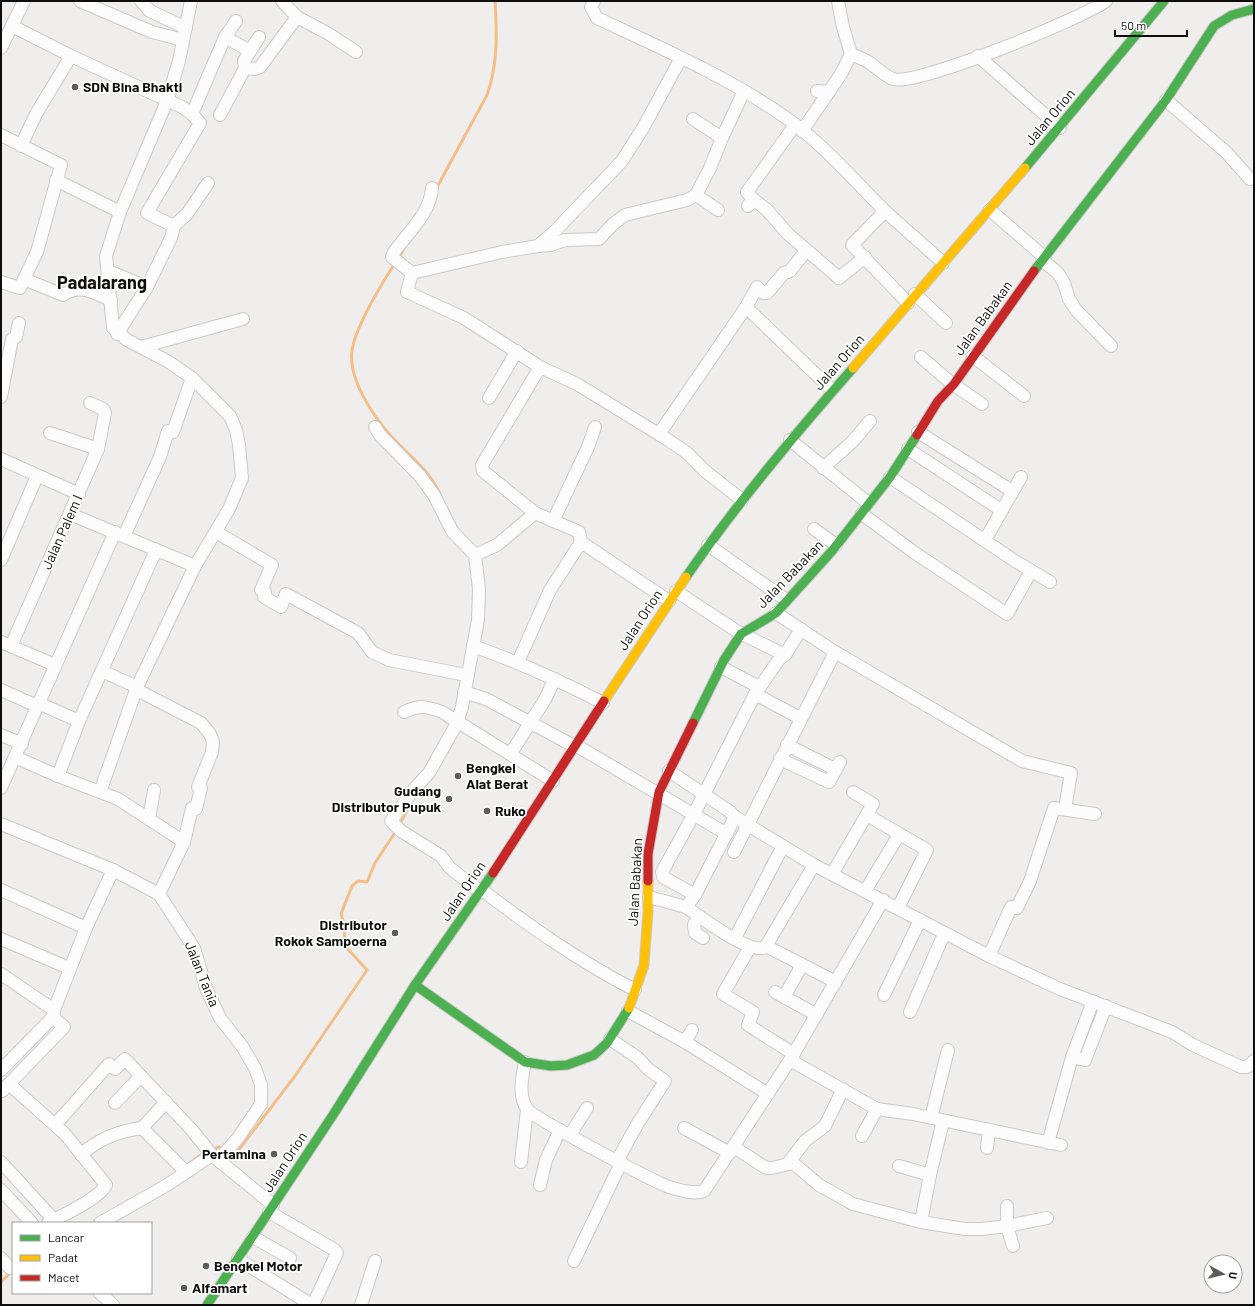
<svg xmlns="http://www.w3.org/2000/svg" width="1255" height="1306" viewBox="0 0 1255 1306" font-family="Barlow,sans-serif">
<rect width="100%" height="100%" fill="#f0eeec"/>
<g fill="none" stroke-linecap="round" stroke-linejoin="round">
<g stroke="#f4be88" stroke-width="3">
<path d="M436,189L487,95C498,64 497,33 495,1"/>
<polyline points="398,259 405,247"/>
<path d="M395,263C381,285 356,325 352,350C348,379 373,416 391,436C409,456 428,468 440,494"/>
<polyline points="400,824 410,804"/>
<polyline points="213,1149 219,1147 224,1150"/>
<polyline points="229,1153 237,1152 295,1076 367,970 345,946 344,924 341,914 352,886 358,881 367,882 375,863 396,831"/>
<polyline points="184,1167 205,1152"/>
<polyline points="1,1282 11,1272"/>
</g>
<g stroke="#cbc9c8" stroke-width="14">
<g id="street">
<polyline points="80,1 152,32 183,40"/>
<polyline points="141,1 150,11 186,28"/>
<polyline points="282,1 297,17 329,34 356,52"/>
<path d="M594,1L591,7L597,18C661,48 726,76 785,117C822,143 852,178 884,210C903,228 924,245 943,263"/>
<polyline points="12,26 71,56 182,107 192,114 225,37 236,21"/>
<polyline points="225,37 250,51"/>
<polyline points="1,48 24,1"/>
<path d="M851,54C857,57 864,59 870,63C877,68 885,76 893,79C915,87 1083,18 1106,1"/>
<polyline points="978,56 1060,128"/>
<polyline points="245,68 244,61 259,37"/>
<polyline points="817,91 829,92"/>
<polyline points="1166,100 1227,153 1250,179"/>
<polyline points="220,115 245,68 255,69 260,67 297,17"/>
<polyline points="693,119 722,138"/>
<polyline points="802,131 841,74 851,54 843,27 838,1"/>
<polyline points="1,135 61,165 37,252 24,279"/>
<polyline points="21,146 36,114 71,56"/>
<polyline points="56,180 120,212"/>
<polyline points="696,195 718,210"/>
<polyline points="753,199 767,210 788,234 839,278 865,257"/>
<polyline points="748,206 753,199 747,192 795,125"/>
<polyline points="990,210 1043,256"/>
<polyline points="885,211 852,245 908,303"/>
<polyline points="174,226 147,213 200,123 192,114"/>
<polyline points="538,246 551,245 565,240 599,239 613,224 625,215 687,200 696,195 710,168 722,138 744,91"/>
<polyline points="1042,260 1058,273 1064,283 1069,299 1076,310 1111,346"/>
<polyline points="108,271 147,287 171,238 174,226 187,214 208,183"/>
<polyline points="412,273 407,292 464,318 540,367 577,384 665,438 686,452 705,471 742,500"/>
<polyline points="412,273 502,252 538,246 555,231 622,161 643,128 681,58"/>
<path d="M412,273L392,257L394,252C408,233 431,212 432,188"/>
<path d="M1,282L20,288L24,279L63,295C80,283 93,293 111,300"/>
<polyline points="915,294 946,323"/>
<polyline points="746,307 832,390"/>
<polyline points="117,334 147,287"/>
<polyline points="141,347 243,319"/>
<polyline points="973,356 1024,396"/>
<polyline points="921,357 951,383 982,404"/>
<polyline points="540,367 482,465 483,471 535,513 579,532 581,542 669,601"/>
<polyline points="1,397 12,339 16,337 19,323"/>
<polyline points="489,398 517,351"/>
<polyline points="375,427 380,435 420,476 434,495 452,531 475,555 479,589 478,620 462,707 456,725 429,773 414,789 391,821 401,831 441,856 450,868 481,892"/>
<polyline points="918,432 1012,491"/>
<polyline points="50,433 98,449"/>
<polyline points="659,434 746,307 757,287 763,293 767,293 784,273 790,271 806,251"/>
<polyline points="790,440 868,503"/>
<polyline points="908,449 1001,510"/>
<polyline points="1,459 79,494"/>
<polyline points="823,468 852,442 870,421"/>
<polyline points="890,477 1015,561 1050,582"/>
<polyline points="70,514 195,566"/>
<polyline points="862,514 915,553 1007,614 1031,571"/>
<polyline points="553,521 588,447 595,427"/>
<polyline points="814,529 836,545"/>
<polyline points="216,532 272,565 261,590 265,592 264,597 281,607 286,594 358,633 372,652 389,660 466,675"/>
<polyline points="124,536 160,457 168,431 173,432 192,378"/>
<polyline points="985,540 1021,477"/>
<polyline points="708,545 785,599"/>
<polyline points="475,555 497,545 535,513"/>
<polyline points="1,560 37,476"/>
<polyline points="676,591 738,632 785,655"/>
<polyline points="776,613 835,652 1022,761 1071,773 1065,809"/>
<polyline points="1,642 55,665"/>
<polyline points="11,646 98,449 105,413 103,409 90,403"/>
<path d="M473,646C518,662 561,681 603,703"/>
<polyline points="518,662 550,590 581,542"/>
<polyline points="721,667 759,687"/>
<polyline points="102,671 137,687 139,691 201,723 210,734 213,742 212,752 198,787 201,788 196,809 192,808 184,842 159,894"/>
<polyline points="1,690 37,706"/>
<polyline points="464,692 486,699 576,747"/>
<polyline points="755,694 800,718"/>
<polyline points="38,703 79,721"/>
<path d="M404,712C420,705 426,706 442,712L553,781"/>
<polyline points="1,735 22,744"/>
<polyline points="787,745 835,769"/>
<polyline points="577,746 727,834"/>
<polyline points="511,753 544,701 555,679"/>
<polyline points="15,757 58,776 100,792 137,687 195,566 229,509 242,478 239,445 236,430 230,416 192,378 169,362 127,340 113,328 106,256 120,212 167,101 179,61 191,1"/>
<polyline points="780,759 829,782 840,762"/>
<polyline points="669,771 729,811 735,817 814,865 989,956 1060,989 1172,1032 1193,1045 1241,1067 1247,1067 1254,1061"/>
<polyline points="58,776 79,721 156,550"/>
<polyline points="1,788 115,532"/>
<polyline points="100,792 118,799 184,842"/>
<polyline points="867,815 927,850 898,908"/>
<polyline points="149,819 154,790"/>
<polyline points="1,824 113,870 159,894 194,948 206,988 220,1018 242,1046 255,1068 261,1085 261,1104 238,1138 222,1156 220,1162"/>
<polyline points="734,852 835,652"/>
<polyline points="832,874 873,804 853,792"/>
<polyline points="1,890 86,928 113,870"/>
<path d="M482,890C532,928 579,961 635,990"/>
<polyline points="865,891 897,838"/>
<polyline points="695,895 663,877 662,872 694,814 755,694 780,658 785,655 801,629"/>
<polyline points="649,897 686,907 695,895 735,817"/>
<path d="M686,907C700,917 747,952 763,948L766,946L814,865"/>
<polyline points="699,916 694,925 695,933 703,938"/>
<polyline points="735,938 783,846"/>
<polyline points="1,939 69,968"/>
<polyline points="766,946 836,982"/>
<polyline points="750,947 723,994 753,1012 748,1025 794,1054"/>
<polyline points="989,956 1011,907 1017,908 1030,881 1054,808 1095,814"/>
<polyline points="1,974 54,1010 53,1017 64,1027 9,1084"/>
<polyline points="775,992 817,1015"/>
<polyline points="884,995 920,920"/>
<polyline points="784,997 802,965"/>
<polyline points="54,1010 86,928"/>
<polyline points="628,1011 685,1042 768,1094"/>
<polyline points="910,1012 944,934"/>
<polyline points="610,1039 638,1058 648,1069 665,1081 638,1123 617,1161"/>
<polyline points="685,1042 692,1030"/>
<polyline points="1072,1057 1093,1001"/>
<polyline points="790,1060 877,1109 913,1114 1061,1145"/>
<path d="M525,1062C522,1077 518,1096 527,1109C533,1118 653,1181 669,1187C679,1190 694,1195 704,1191L790,1060L883,900"/>
<polyline points="1,1070 53,1017"/>
<path d="M1,1090L2,1091L9,1084L65,1134L106,1185C99,1199 63,1215 48,1223"/>
<polyline points="115,1103 141,1076"/>
<polyline points="931,1118 948,1050"/>
<polyline points="55,1125 109,1064 115,1069 125,1059 191,1129 212,1155 273,1205"/>
<polyline points="142,1128 186,1172"/>
<polyline points="684,1128 730,1153"/>
<polyline points="570,1135 587,1108"/>
<polyline points="862,1136 877,1109"/>
<polyline points="1048,1143 1072,1057 1085,1060 1106,1006"/>
<polyline points="734,1147 766,1168 772,1168 793,1163 819,1185 853,1204 921,1222 965,1229 982,1229 1007,1226 1047,1218"/>
<polyline points="987,1148 989,1130"/>
<path d="M81,1155C99,1138 119,1131 142,1128L166,1102"/>
<polyline points="1,1162 54,1220"/>
<polyline points="521,1162 527,1110"/>
<polyline points="789,1162 805,1141 825,1126 843,1089"/>
<polyline points="899,1166 930,1175"/>
<polyline points="540,1185 546,1160 560,1130"/>
<polyline points="1,1190 32,1223"/>
<polyline points="1007,1206 1007,1226 1013,1246"/>
<polyline points="269,1212 335,1250 337,1253 313,1305"/>
<polyline points="921,1222 930,1175 943,1121"/>
<polyline points="100,1223 167,1185 212,1155"/>
<polyline points="253,1237 290,1258"/>
<polyline points="1,1258 10,1268"/>
<polyline points="238,1259 312,1305"/>
<polyline points="574,1261 621,1163"/>
<polyline points="100,1293 113,1305"/>
<polyline points="361,1305 375,1261"/>
</g>
</g>
<g stroke="#cbc9c8" stroke-width="11">
<g id="fast">
<polyline points="1025,168 1164,1"/>
<polyline points="1034,271 1166,100 1214,26 1232,15 1254,9"/>
<path d="M686,577C737,503 794,435 853,368"/>
<polyline points="693,723 724,660 741,634 776,613 832,551 890,477 917,435"/>
<polyline points="415,985 525,1062 551,1066 567,1065 594,1055 607,1043 629,1008"/>
<polyline points="207,1305 333,1115 415,985 493,873"/>
</g>
</g>
<g stroke="#cbc9c8" stroke-width="11">
<g id="slow">
<polyline points="853,368 1025,168"/>
<polyline points="604,701 686,577"/>
<polyline points="629,1008 644,965 648,912 648,881"/>
</g>
</g>
<g stroke="#cbc9c8" stroke-width="11">
<g id="jam">
<polyline points="917,435 938,401 954,384 1034,271"/>
<polyline points="493,873 604,701"/>
<polyline points="648,881 648,854 659,792 693,723"/>
</g>
</g>
<use href="#street" stroke="#fdfcfc" stroke-width="12"/>
<use href="#fast" stroke="#4caf50" stroke-width="9"/>
<use href="#slow" stroke="#ffc107" stroke-width="9"/>
<use href="#jam" stroke="#c62828" stroke-width="9"/>
</g>
<g fill="#5e5c5a" stroke="#fff" stroke-width="1.5">
<circle cx="75" cy="87" r="4"/>
<circle cx="458" cy="776" r="4"/>
<circle cx="449" cy="799" r="4"/>
<circle cx="487" cy="811" r="4"/>
<circle cx="395" cy="933" r="4"/>
<circle cx="274" cy="1154" r="4"/>
<circle cx="206" cy="1266" r="4"/>
<circle cx="184" cy="1288" r="4"/>
</g>
<g text-anchor="middle" stroke-width="3.5" stroke-linejoin="round" paint-order="stroke">
<g font-size="14" font-weight="bold" fill="#0f0e0c" stroke="#fff" text-anchor="start">
<text x="83" y="92">SDN Bina Bhakti</text>
<text x="466" y="773">Bengkel<tspan x="466" dy="16">Alat Berat</tspan></text>
<text x="441" y="796" text-anchor="end">Gudang<tspan x="441" dy="16">Distributor Pupuk</tspan></text>
<text x="495" y="816">Ruko</text>
<text x="387" y="930" text-anchor="end">Distributor<tspan x="387" dy="16">Rokok Sampoerna</tspan></text>
<text x="266" y="1159" text-anchor="end">Pertamina</text>
<text x="214" y="1271">Bengkel Motor</text>
<text x="192" y="1293">Alfamart</text>
</g>
<g font-size="14" fill="#0f0e0c" stroke="#fff">
<text transform="translate(1050 117) rotate(-50)" y="5">Jalan Orion</text>
<text transform="translate(983 318) rotate(-54)" y="5">Jalan Babakan</text>
<text transform="translate(839 362) rotate(-49)" y="5">Jalan Orion</text>
<text transform="translate(62 532) rotate(-66)" y="5">Jalan Palem I</text>
<text transform="translate(790 574) rotate(-46)" y="5">Jalan Babakan</text>
<text transform="translate(640 620) rotate(-57)" y="5">Jalan Orion</text>
<text transform="translate(635 882) rotate(-87)" y="5">Jalan Babakan</text>
<text transform="translate(463 891) rotate(-56)" y="5">Jalan Orion</text>
<text transform="translate(202 974) rotate(68)" y="5">Jalan Tania</text>
<text transform="translate(285 1162) rotate(-57)" y="5">Jalan Orion</text>
</g>
<g font-size="18" font-weight="bold" fill="#0f0e0c" stroke="#fff">
<text x="102" y="289">Padalarang</text>
</g>
</g>
<rect width="1255" height="1306" fill="none" stroke="#0f0e0c" stroke-width="4"/>
<rect x="12" y="1222" width="140" height="72" fill="#ffffff" stroke="#9f9f9e"/>
<rect x="20" y="1235" width="20" height="6" fill="#4caf50" stroke="#9f9f9e"/>
<text x="48" y="1242" font-size="12" fill="#0f0e0c">Lancar</text>
<rect x="20" y="1255" width="20" height="6" fill="#ffc107" stroke="#9f9f9e"/>
<text x="48" y="1262" font-size="12" fill="#0f0e0c">Padat</text>
<rect x="20" y="1275" width="20" height="6" fill="#c62828" stroke="#9f9f9e"/>
<text x="48" y="1282" font-size="12" fill="#0f0e0c">Macet</text>
<g transform="translate(1223 1274) rotate(98)"><circle r="19" fill="#ffffff" stroke="#9f9f9e"/>
<path d="M0-3L7 15L0 10L-7 15Z" fill="#5e5c5a"/>
<text y="-6" font-size="11" font-weight="bold" text-anchor="middle" fill="#0f0e0c">U</text>
</g>
<path d="M1115 30v6h72v-6" fill="none" stroke="#0f0e0c" stroke-width="2"/>
<text x="1121" y="30" font-size="12" fill="#0f0e0c" stroke="#ffffff" stroke-width="3" paint-order="stroke">50 m</text>
</svg>
